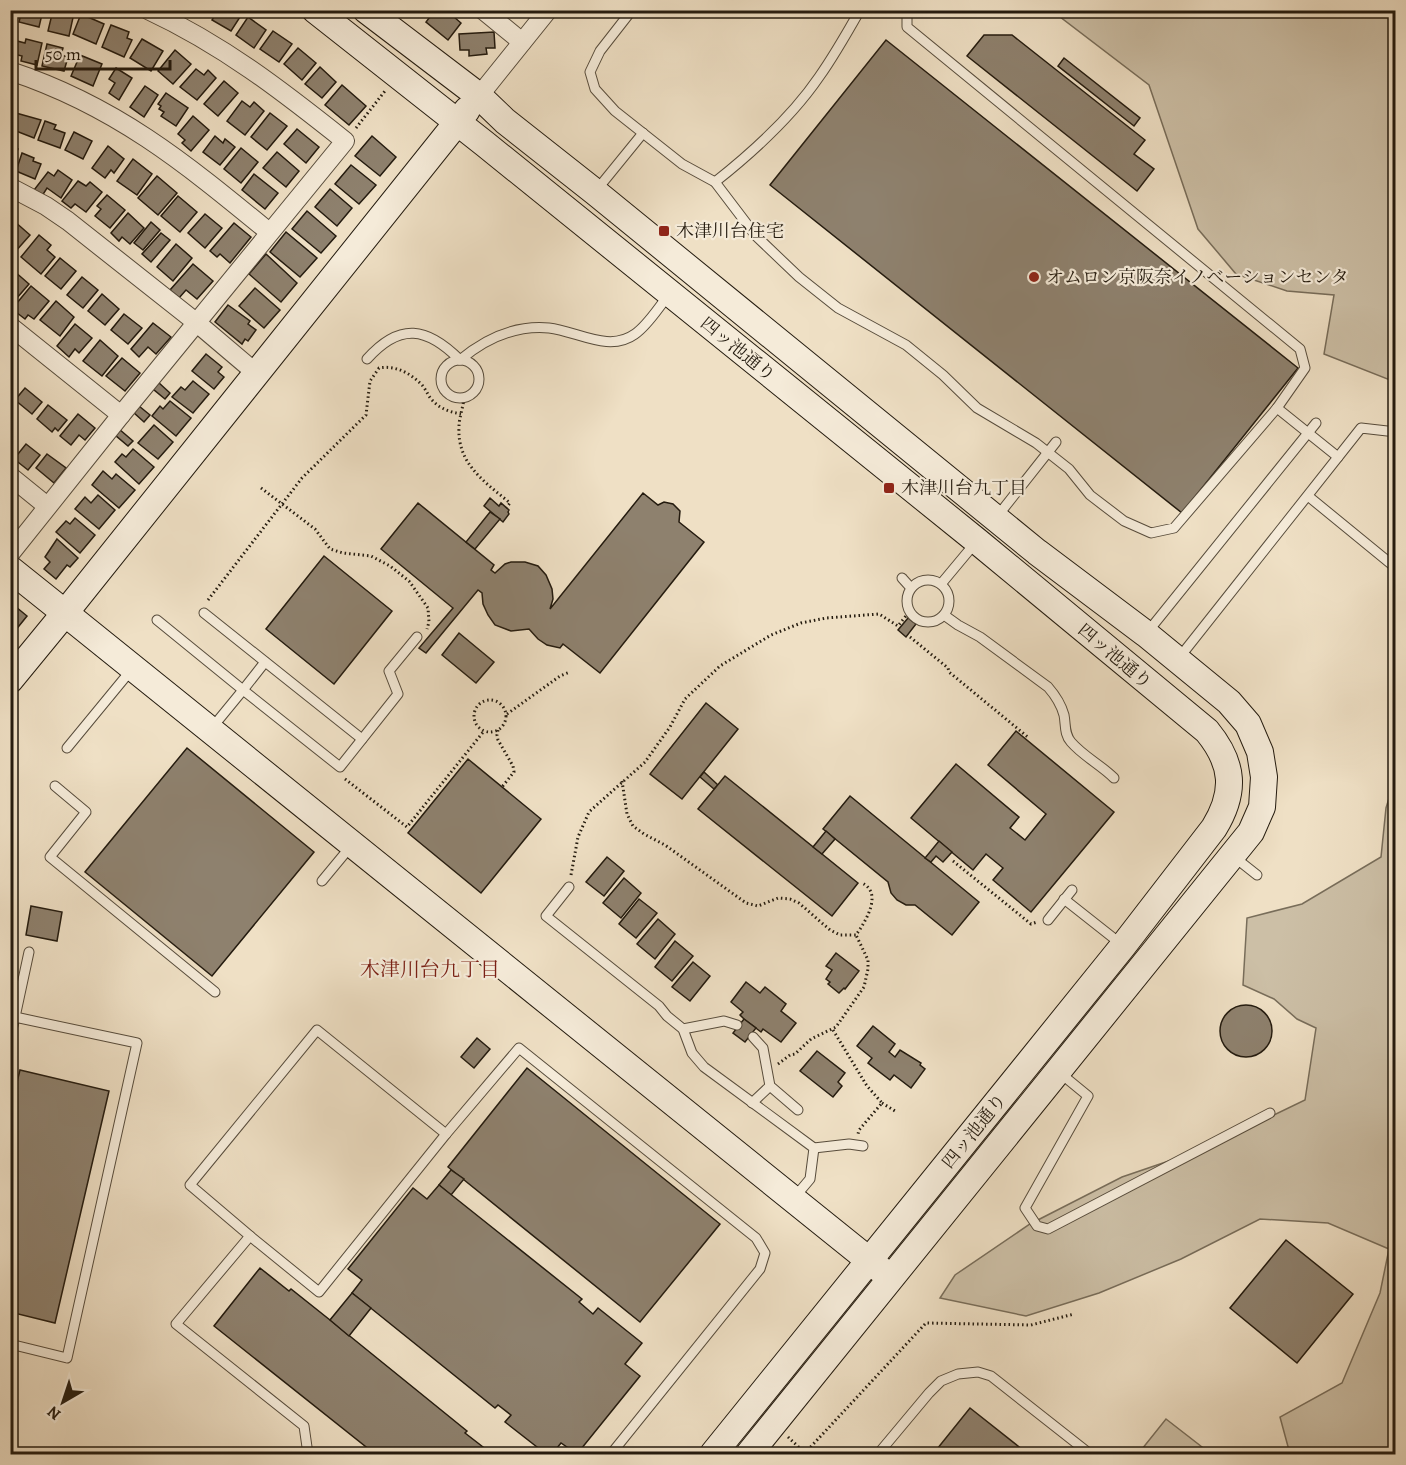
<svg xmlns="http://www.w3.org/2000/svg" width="1406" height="1465" viewBox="0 0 1406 1465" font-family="Alegreya,'Noto Serif JP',serif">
<rect width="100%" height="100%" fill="#efe0c5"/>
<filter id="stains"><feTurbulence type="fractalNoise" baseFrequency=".00333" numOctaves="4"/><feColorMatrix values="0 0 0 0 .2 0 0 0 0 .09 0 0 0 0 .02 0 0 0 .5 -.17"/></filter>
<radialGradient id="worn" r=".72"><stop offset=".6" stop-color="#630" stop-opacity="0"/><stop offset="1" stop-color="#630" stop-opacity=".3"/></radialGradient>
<g fill="#ccbfa6" stroke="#786d5a" stroke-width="1.5">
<polygon points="1019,11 1395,11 1395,382 1324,354 1334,295 1287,291 1236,274 1198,229 1149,85 1060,17"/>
<polygon points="1395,779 1395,1454 1290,1454 1280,1417 1342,1383 1380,1293 1389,1249 1328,1223 1260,1219 1181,1259 1099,1293 1026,1316 940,1298 955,1275 1030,1224 1122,1177 1201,1150 1305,1100 1316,1028 1297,1019 1274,999 1243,985 1247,918 1302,904 1381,857 1386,808"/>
<polygon points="1166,1419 1211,1454 1138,1454"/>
</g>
<g fill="#8e816e" stroke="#241b0f" stroke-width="1.5">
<polygon points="22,10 43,10 39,27 19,22"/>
<polygon points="53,10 74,13 69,36 48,31"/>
<polygon points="218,10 237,10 242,14 231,31 212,20"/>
<polygon points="435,10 446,10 461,23 448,40 426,22"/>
<polygon points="81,14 104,24 96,44 73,34"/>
<polygon points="248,17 266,30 254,48 236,35"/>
<polygon points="111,25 129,32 127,38 132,40 124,57 102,47"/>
<polygon points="273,31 292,44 279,62 260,49"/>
<polygon points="494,32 495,48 486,48 487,54 469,56 469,50 460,50 459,34"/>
<polygon points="984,35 1012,35 1145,140 1134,154 1154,169 1137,191 967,56"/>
<polygon points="26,39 42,43 37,65 21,61 22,56 14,54 17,41 25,43"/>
<polygon points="142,39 163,51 151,71 130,58"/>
<polygon points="886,40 1298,368 1182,513 770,185"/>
<polygon points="47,44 63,48 61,55 68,57 64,71 42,66"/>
<polygon points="298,48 316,63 302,80 284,64"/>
<polygon points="175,50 191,64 173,84 158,71"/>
<polygon points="80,55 102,64 93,86 71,76"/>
<polygon points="1064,58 1140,118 1134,126 1058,66"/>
<polygon points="320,67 336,82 322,98 305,84"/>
<polygon points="116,68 132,78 119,100 109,93 115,83 109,79"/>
<polygon points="196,69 204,75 208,70 216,78 197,100 180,87"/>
<polygon points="224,81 238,93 218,116 204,104"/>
<polygon points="342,85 366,106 349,125 325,105"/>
<polygon points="145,86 158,95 144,117 130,107"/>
<polygon points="166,93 188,108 176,126 161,116 164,112 159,109 161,106 158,104"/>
<polygon points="242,101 250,107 254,102 264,111 245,135 227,121"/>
<polygon points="16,113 41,120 34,138 11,129"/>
<polygon points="270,113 287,126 267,150 251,137"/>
<polygon points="193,116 209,130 191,151 182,143 185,140 178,134"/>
<polygon points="45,121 56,125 54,129 65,133 60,148 38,140"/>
<polygon points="297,129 319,147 306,163 284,144"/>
<polygon points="74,132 92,141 83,159 65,150"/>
<polygon points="215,136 223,143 225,139 235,147 220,165 203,152"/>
<polygon points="372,136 396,157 380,176 355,156"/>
<polygon points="10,146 18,149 10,169"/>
<polygon points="108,146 124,159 114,173 111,170 105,178 92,168"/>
<polygon points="241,148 258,162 241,183 224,169"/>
<polygon points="277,152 299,171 286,187 263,168"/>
<polygon points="22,153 34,158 33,161 41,164 35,179 16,171"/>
<polygon points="133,159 152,174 137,195 117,181"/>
<polygon points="351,165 376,185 359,204 335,184"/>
<polygon points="58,170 72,180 61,198 47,188 42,196 34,190 48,172 54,176"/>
<polygon points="254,174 278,193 265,209 242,190"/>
<polygon points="157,176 177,193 158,215 138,198"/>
<polygon points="78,181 86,186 90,182 102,192 86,212 75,204 71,208 62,201"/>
<polygon points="330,189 352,208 337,226 315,207"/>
<polygon points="107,195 125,210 110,228 95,216 101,209 97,206"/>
<polygon points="178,196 197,212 180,232 161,216"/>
<polygon points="307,211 336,236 321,253 292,229"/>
<polygon points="128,213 144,228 130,244 122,237 119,241 111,233"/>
<polygon points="205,214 222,228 205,248 188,233"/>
<polygon points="14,221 30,235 15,252 10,248 10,226"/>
<polygon points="151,222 160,230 143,250 134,243"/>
<polygon points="234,223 251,237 230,263 220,254 217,257 210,251"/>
<polygon points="286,232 317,258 300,277 270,252"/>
<polygon points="161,233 170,240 151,262 142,254"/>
<polygon points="39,235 51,245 47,250 55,257 41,274 21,257"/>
<polygon points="176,244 192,258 173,281 157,267"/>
<polygon points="266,254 297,283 281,302 249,274"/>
<polygon points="60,258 76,271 61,289 45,276"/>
<polygon points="193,264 213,281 197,299 186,290 179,298 170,290"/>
<polygon points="14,271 29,284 10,306 10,275"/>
<polygon points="82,277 98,290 83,308 67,295"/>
<polygon points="31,286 49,301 34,319 28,315 25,319 12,309"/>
<polygon points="255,288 280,310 264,328 239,306"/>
<polygon points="102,294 119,309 105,325 88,311"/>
<polygon points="56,301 74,317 60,336 40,320"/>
<polygon points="228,305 250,321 248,324 256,330 248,341 245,339 242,344 215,322"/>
<polygon points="124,314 142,328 128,344 111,330"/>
<polygon points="153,323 171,337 156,354 148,347 139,357 131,349"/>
<polygon points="75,324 92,338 79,353 75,349 69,357 57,346"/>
<polygon points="100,340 118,356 102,376 83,361"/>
<polygon points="206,354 222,367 218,372 224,377 214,389 192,371"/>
<polygon points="122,358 140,373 125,391 106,376"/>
<polygon points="193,381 209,394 193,413 172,397 181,387 185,390"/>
<polygon points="158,382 170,393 165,399 153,389"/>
<polygon points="25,388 42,402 32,414 15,400"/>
<polygon points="170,401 191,418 176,436 152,416 160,406 163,409"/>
<polygon points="48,405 67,420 58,431 55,428 52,432 37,419"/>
<polygon points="139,406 150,415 144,422 133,412"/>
<polygon points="78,414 95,428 85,440 79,435 71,445 60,436"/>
<polygon points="154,425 173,442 158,459 138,443"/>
<polygon points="119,429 133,441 128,446 115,435"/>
<polygon points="26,444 40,455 28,470 14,459"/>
<polygon points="133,449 154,467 139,484 115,462 122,454 126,457"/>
<polygon points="47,454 66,468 54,483 36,468"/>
<polygon points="103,471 112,479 116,474 135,490 119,508 92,485"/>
<polygon points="643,493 658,505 664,502 673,504 680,511 679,522 704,542 600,673 563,644 560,648 547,645 538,639 529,629 511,631 495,625 488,615 483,604 482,593 478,590 426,653 419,648 453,608 381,549 418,503 494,565 491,570 495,573 505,564 511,562 525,562 538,566 546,575 552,589 553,599 550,609"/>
<polygon points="98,495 115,510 99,529 75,509 85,497 91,503"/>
<polygon points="490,498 499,506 501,503 509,510 508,512 509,514 503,522 484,506"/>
<polygon points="490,512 500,519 475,549 466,542"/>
<polygon points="75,518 95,535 80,553 56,532 66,521 70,524"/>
<polygon points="57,539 78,558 70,567 67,565 56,579 44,569 50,562 45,557"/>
<polygon points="324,556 392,611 334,684 266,629"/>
<polygon points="10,602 27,616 15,631 10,627"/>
<polygon points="908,618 916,624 906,637 898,630"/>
<polygon points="459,633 494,662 476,683 442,655"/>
<polygon points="706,703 738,729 682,799 650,774"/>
<polygon points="1016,731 1114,812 1031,912 993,880 1003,868 986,854 973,870 911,818 956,764 1019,817 1010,828 1025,840 1046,814 988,765"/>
<polygon points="187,748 314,852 212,976 85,872"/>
<polygon points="468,759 541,819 481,893 408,833"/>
<polygon points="704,772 718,785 714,789 700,777"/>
<polygon points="725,776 858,883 832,916 698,809"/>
<polygon points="850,796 979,902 952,935 915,905 906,905 897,900 891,893 888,882 823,829"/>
<polygon points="826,831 835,839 822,854 813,847"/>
<polygon points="939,841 952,852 943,862 936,856 931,862 925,858"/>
<polygon points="607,857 624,871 604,896 586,882"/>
<polygon points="624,878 641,893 621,918 603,903"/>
<polygon points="639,899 657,913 636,938 619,924"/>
<polygon points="31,906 62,912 57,941 26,935"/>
<polygon points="658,919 675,934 655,959 637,944"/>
<polygon points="675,941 693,956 672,981 655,967"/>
<polygon points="836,953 859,971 845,989 844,988 839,993 828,984 830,982 826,979 832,970 826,966"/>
<polygon points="693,962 710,976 690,1001 672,987"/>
<polygon points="746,982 760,993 765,987 786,1004 781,1011 796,1023 781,1042 763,1029 761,1032 744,1019 740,1015 743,1012 731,1002"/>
<circle cx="1246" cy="1031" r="26"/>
<polygon points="744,1019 756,1028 745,1042 733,1033"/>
<polygon points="873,1026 895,1044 889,1052 895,1057 900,1050 921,1063 920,1065 925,1069 911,1088 894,1075 890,1080 868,1063 872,1058 857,1046"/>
<polygon points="477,1038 490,1049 474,1068 461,1057"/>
<polygon points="817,1051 845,1073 838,1082 842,1086 833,1097 800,1071"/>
<polygon points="527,1068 720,1224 640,1322 448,1167"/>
<polygon points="20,1070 109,1091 55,1323 10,1312 10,1110"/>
<polygon points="451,1170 464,1179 451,1195 439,1185"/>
<polygon points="439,1185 582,1299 579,1302 593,1314 598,1308 642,1343 625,1364 640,1376 577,1454 561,1443 552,1454 546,1454 505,1422 511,1415 498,1405 495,1408 352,1293 362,1280 348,1269 413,1188 427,1199"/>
<polygon points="1286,1240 1353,1294 1297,1363 1230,1308"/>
<polygon points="260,1268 289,1291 291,1289 330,1320 467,1431 465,1433 492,1454 375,1454 214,1326"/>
<polygon points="352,1293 371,1308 349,1336 330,1320"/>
<polygon points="970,1408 1028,1454 933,1454"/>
</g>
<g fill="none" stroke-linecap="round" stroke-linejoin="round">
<g stroke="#574c3c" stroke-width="11">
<g id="lane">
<polyline points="632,10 600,51 590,72 595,89 615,111 682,164 715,182 756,236 799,277 838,308 906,345 943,375 977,408 1036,443 1069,469 1090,495 1124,521 1151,533 1174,528 1277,408 1305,368 1300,349 907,27 907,10"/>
<path d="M715,182C753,152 791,118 819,77C834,56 847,33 860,10"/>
<polyline points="595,192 643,133"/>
<path d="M367,359C400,322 427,327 460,360C486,338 515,325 549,328C577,331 609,353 635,334C648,325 658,308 668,296"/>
<circle cx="460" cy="379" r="19"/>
<polyline points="1277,408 1338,457"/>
<polyline points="1308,496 1396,568"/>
<polyline points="996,518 1056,442"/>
<polyline points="902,578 911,588"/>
<circle cx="928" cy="601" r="21"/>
<polyline points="941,584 976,542"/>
<polyline points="204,613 362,739"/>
<path d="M944,615L958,625L980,637L1048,687C1055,695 1061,704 1064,715C1066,725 1064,734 1071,742C1083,756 1101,765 1114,778"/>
<polyline points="157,620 243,690 265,662"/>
<polyline points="1146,634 1316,423"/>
<polyline points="1179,658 1361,428 1396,432"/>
<polyline points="211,729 243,690 340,767 398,694 389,671 417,637"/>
<polyline points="67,748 132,669"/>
<polyline points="55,786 86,812 50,857 215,992"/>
<polyline points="1233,856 1257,875"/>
<polyline points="322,881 351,846"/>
<polyline points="569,887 546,916 659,1006 667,1016 683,1029 692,1053 704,1067 814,1148 810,1179 794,1198"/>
<polyline points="1064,899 1121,944"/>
<polyline points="1048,920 1072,890"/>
<polyline points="15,1017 29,952"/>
<polyline points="683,1029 724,1021 737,1025"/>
<polyline points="753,1037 763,1048 770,1086 798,1110"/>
<polyline points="10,1038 15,1017 137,1043 67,1358 10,1344"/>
<polyline points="1060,1073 1088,1096 1025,1208 1037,1226 1048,1229 1270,1113"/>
<polyline points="752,1103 770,1086"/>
<polyline points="814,1148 849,1144 863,1146"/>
<polyline points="250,1236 319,1292 446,1134"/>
<polyline points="308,1454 304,1426 176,1324 250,1236 190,1185 317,1030 446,1134 519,1048 756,1238 765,1253 760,1269 611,1454"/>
<polyline points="878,1454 929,1393 941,1381 958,1374 978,1372 991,1376 1090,1454"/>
</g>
</g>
<g stroke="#574c3c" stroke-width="20">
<g id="street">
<polyline points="483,10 522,42"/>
<path d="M10,71C116,106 185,163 269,232"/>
<polyline points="479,96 548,10"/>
<polyline points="10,187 46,206 68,221 197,323 256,373"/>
<polyline points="10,326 121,415"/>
<polyline points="10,476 47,506"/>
<path d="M10,554L121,415L345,141C281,90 223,45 148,10"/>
</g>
</g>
<g stroke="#241b0f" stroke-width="28">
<g id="secondary">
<path d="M315,10L485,144L977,541L1207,731C1234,764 1236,792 1214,828L1123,946L713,1454"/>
<polyline points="366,10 479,96 505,121 595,192 1037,552 1146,634 1229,702 1248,724 1260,752 1264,777 1262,807 1251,832 749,1454"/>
<polyline points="10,569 65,613 467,110"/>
<polyline points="10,680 65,613 881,1270"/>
</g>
</g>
<g stroke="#241b0f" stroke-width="3" stroke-dasharray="1.5 3" stroke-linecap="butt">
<polyline points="356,128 385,91"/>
<path d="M464,398C463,408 459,418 459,427C457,464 485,482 510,503L506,508"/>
<polyline points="261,488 315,529 330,549 343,553 371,556 390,566 409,581 428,608 429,622 427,629"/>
<path d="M208,600L302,478L366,415L370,381L379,368C395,365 410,373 421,384C426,389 428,396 432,400C440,409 450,412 461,414"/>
<polyline points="910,637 948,668 949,672 1029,738"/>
<circle cx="490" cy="716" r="16"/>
<polyline points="507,714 560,676 570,672"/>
<polyline points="498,730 497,735 498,740 513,766 514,772 502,787"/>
<polyline points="345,779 407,827 484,731"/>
<path d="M622,781L627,814L633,826L644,834L665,845L746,903L758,906L778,898L790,899L799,903L830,930L840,935H856C866,921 883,893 862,883"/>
<polyline points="953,861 1031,924 1037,922"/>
<polyline points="571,875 578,837 589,812 645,762 670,727 685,699 720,666 771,635 801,623 826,618 879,614 898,626 909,612"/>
<polyline points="833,1030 867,1086 882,1103 859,1130 858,1134"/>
<polyline points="778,1064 790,1055 795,1054 811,1039 836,1027 864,987 868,969 868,960 856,935"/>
<polyline points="882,1103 895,1111"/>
<polyline points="788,1437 805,1453 926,1323 1031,1325 1074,1314"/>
</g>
<use href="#lane" stroke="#f5ebd9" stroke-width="9"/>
<use href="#street" stroke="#f5ebd9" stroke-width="18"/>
<use href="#secondary" stroke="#f5ebd9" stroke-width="26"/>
</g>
<g fill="#8f2418" stroke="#f5ebd9" stroke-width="2">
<rect x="658" y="225" width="12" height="12" rx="3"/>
<circle cx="1034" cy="277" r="6"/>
<rect x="883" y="482" width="12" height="12" rx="3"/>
</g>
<g text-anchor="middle" stroke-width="4.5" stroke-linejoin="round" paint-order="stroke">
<g font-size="18" fill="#241b0f" stroke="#f5ebd9" text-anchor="start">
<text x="676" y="237">木津川台住宅</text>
<text x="1046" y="283">オムロン京阪奈イノベーションセンタ</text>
<text x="901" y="494">木津川台九丁目</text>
</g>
<g font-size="18" fill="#241b0f" stroke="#f5ebd9">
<text transform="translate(738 349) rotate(39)" y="6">四ッ池通り</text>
<text transform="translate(1115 656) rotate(40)" y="6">四ッ池通り</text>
<text transform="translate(974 1131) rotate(-51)" y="6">四ッ池通り</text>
</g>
<g font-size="20" fill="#7a1f14" stroke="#f5ebd9">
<text x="430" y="976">木津川台九丁目</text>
</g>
</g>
<rect width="1406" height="1465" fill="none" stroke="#efe0c5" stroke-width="36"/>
<rect x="12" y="12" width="1382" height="1441" fill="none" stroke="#241b0f" stroke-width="3"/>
<rect x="18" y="18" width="1370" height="1429" fill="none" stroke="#241b0f" stroke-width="1.5"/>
<g transform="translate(63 1402) rotate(219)" stroke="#f5ebd9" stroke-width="4.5" paint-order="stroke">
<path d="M0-4.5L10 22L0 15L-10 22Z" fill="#241b0f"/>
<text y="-9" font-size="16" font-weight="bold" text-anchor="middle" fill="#241b0f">N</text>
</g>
<path d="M36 60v9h134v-9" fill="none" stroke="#241b0f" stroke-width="3"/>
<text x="45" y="60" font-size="18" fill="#241b0f" stroke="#f5ebd9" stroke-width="4.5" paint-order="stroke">50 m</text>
<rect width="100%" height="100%" filter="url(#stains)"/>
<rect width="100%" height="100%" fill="url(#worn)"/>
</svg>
